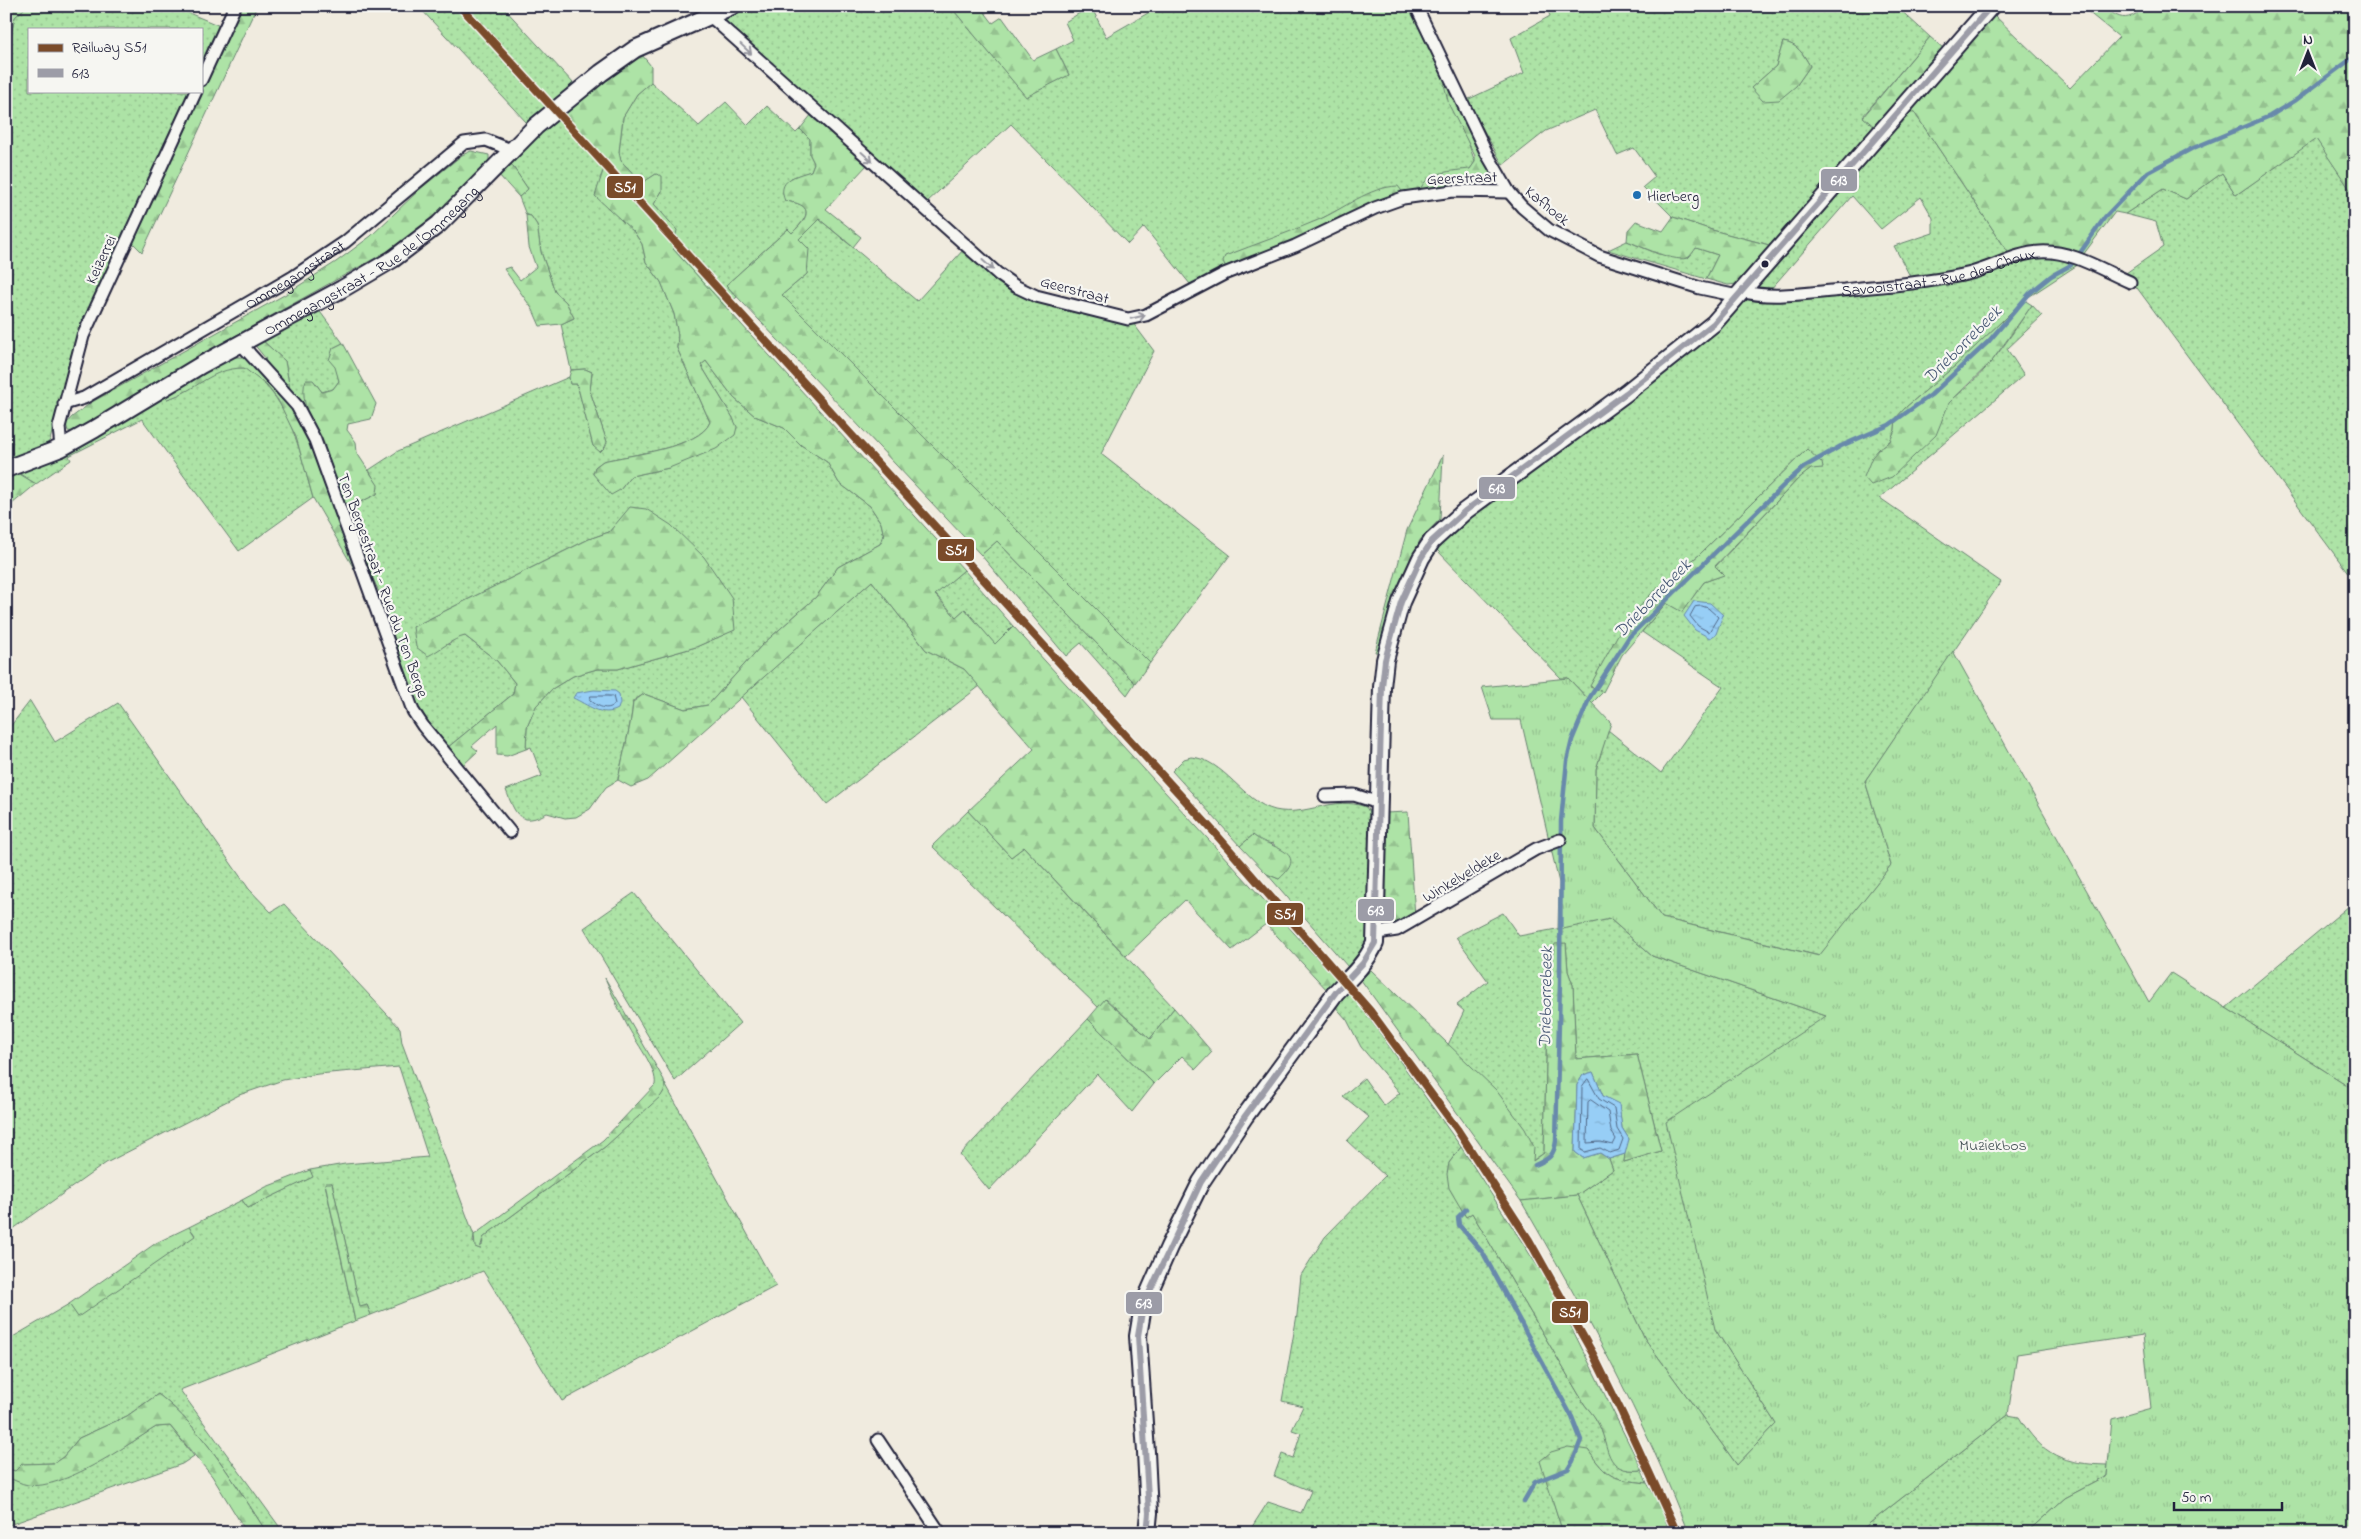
<svg xmlns="http://www.w3.org/2000/svg" width="2361" height="1539" viewBox="0 0 2361 1539" font-family="'Indie Flower',sans-serif">
<defs>
<pattern id="grass-dots" width="8" height="8" patternUnits="userSpaceOnUse" patternTransform="scale(1.25)"><rect width="8" height="8" fill="#ade3a6"/><path d="M2 2h.1M6 6h.1" fill="none" stroke="#95c290" stroke-width="1.8" stroke-linecap="round"/></pattern>
<pattern id="forest-firs" width="22" height="20" patternUnits="userSpaceOnUse" patternTransform="scale(1.25)"><rect width="22" height="20" fill="#ade3a6"/><path d="M5 1l3.5 6h-7zM16 11l3.5 6h-7z" fill="#95c290"/></pattern>
<pattern id="park-tufts" width="24" height="20" patternUnits="userSpaceOnUse" patternTransform="scale(1.25)"><rect width="24" height="20" fill="#ade3a6"/><path d="M3 7l-1-3M5 7V3M7 7l1-3M15 17l-1-3M17 17v-4M19 17l1-3" fill="none" stroke="#95c290"/></pattern>
<pattern id="water-ripples" width="26" height="14" patternUnits="userSpaceOnUse" patternTransform="scale(1.25)"><rect width="26" height="14" fill="#97cef6"/><path d="M2 4q2-2 4 0t4 0M15 11q2-2 4 0t4 0" fill="none" stroke="#82b1d4"/></pattern>
</defs>
<rect width="100%" height="100%" fill="#f0ebdf"/>
<filter id="ink" filterUnits="userSpaceOnUse"><feTurbulence type="fractalNoise" baseFrequency=".02" numOctaves="2"/><feDisplacementMap in="SourceGraphic" scale="10" xChannelSelector="R" yChannelSelector="G"/><feConvolveMatrix kernelMatrix="1 2 1 2 8 2 1 2 1" color-interpolation-filters="sRGB"/></filter>
<g filter="url(#ink)">
<g fill="url(#grass-dots)" stroke="#688270" fill-rule="evenodd">
<polygon points="27,6 172,6 220,26 201,67 201,29 29,29 29,91 190,91 104,278 71,355 50,440 45,447 6,462 6,54 15,17"/>
<polygon points="418,6 502,6 574,84 527,123"/>
<path d="M743,6H950L1026,96L1069,75L1056,49L1073,40L1065,22L1091,6L1106,37L1155,9L1153,6H1409L1447,82L1475,162L1470,169C1452,172 1429,171 1420,191L1404,194L1386,187C1319,216 1258,257 1190,284L1144,227L1128,244L1011,124L926,203L719,18Z"/>
<path d="M1546,6H1896L1930,37L1863,116L1876,128L1773,246L1712,230L1673,217L1643,187L1655,177L1634,148L1617,155L1595,110L1546,131L1503,165L1467,100L1524,73L1511,38L1550,16ZM1783,42C1798,44 1803,54 1810,66L1796,86L1751,88L1776,66Z"/>
<path d="M651,82L699,126L726,102L748,125L767,106L796,133L800,129L810,138V155L814,163L811,171L791,178L785,201C814,204 810,216 792,233L788,229L726,285L737,297L725,307L673,249L662,213L654,204L662,191L656,174L643,183L621,161L619,152L623,117L637,94Z"/>
<polygon points="1912,109 2010,255 1943,275 1911,278 1894,246 1933,233 1933,218 1921,197 1881,229 1852,196 1770,290 1755,289"/>
<path d="M558,115L605,168L600,178L606,205L634,232L642,244L646,262L661,282L674,314L678,335L677,348L710,422C700,448 628,455 603,461L595,467L593,474L620,490L631,476L669,468L733,418L701,365L706,361L734,398L755,416L784,428L801,445L827,462L839,483L870,506L881,523L884,536L880,544L838,567L816,597L762,645L708,705L685,709L644,694L633,701C631,728 623,753 618,780L606,787L590,809L576,817L565,818L547,813C520,828 515,814 506,790L542,776L531,747L526,749L527,727L536,706L552,689L573,676L597,669H618L696,647L734,630L619,521L609,532L589,539L413,627L449,645L454,638L465,636L497,661L515,683L513,694L447,748L424,718L415,701L383,602L344,510L377,494V485L369,470L398,451L569,377L570,384H577L593,446L607,442L590,391L592,372L585,369L571,370L561,324L574,318L566,302L555,292L541,252L537,225L531,216L526,215L519,197L528,189L509,161Z"/>
<polygon points="2316,138 2355,197 2355,582 2126,273 2163,247 2156,222 2125,214 2163,189 2186,199 2222,173 2236,195"/>
<polygon points="819,219 917,301 964,249 1004,287 1035,301 1133,323 1154,351 1101,454 1230,555 1150,663 782,295 807,274 798,239"/>
<polygon points="1627,241 1658,254 1688,258 1696,248 1718,255 1706,279 1608,250"/>
<path d="M2038,257L2064,258L2079,264L2024,300L1955,366L1906,407L1896,418L1895,430L1890,441L1879,449C1910,428 1943,410 1970,384C1995,362 2013,332 2032,305L2042,316L2007,349L2024,375L1880,498L2001,582L1865,781L1891,865L1820,956L1662,918L1595,828L1596,769L1608,730L1661,773L1723,687L1642,632L1666,603L1682,611L1704,582L1723,575L1715,567L1798,479L1811,469L1807,449L1699,555L1650,595L1590,687L1603,692L1592,703L1568,678H1561L1435,548L1442,538L1697,347L1749,298H1764L2003,267Z"/>
<polygon points="318,309 343,343 333,348 339,381 333,389 322,392 313,380 304,409 290,390 285,361 262,340"/>
<path d="M228,368C233,368 239,367 244,368C250,369 255,376 259,379C293,409 301,457 313,498L239,551L142,419L69,456L71,460L36,484L18,473L164,392L167,399C190,393 206,374 228,368Z"/>
<polygon points="997,541 1135,683 1127,695 1081,643 1066,656 981,555"/>
<polygon points="964,570 1013,626 995,645 965,609 956,617 935,594"/>
<polygon points="872,581 926,650 964,669 980,686 827,804 741,697"/>
<path d="M30,701L55,742L118,703L249,889L271,912L284,904L400,1028L402,1043L474,1235L473,1242L482,1246L483,1238L490,1232L606,1146L665,1089V1084L776,1286L562,1401L483,1271L371,1315L367,1305L360,1308L332,1183L325,1184L355,1321L180,1390L284,1533H267C236,1485 204,1430 158,1394L127,1416L79,1438L63,1457L54,1463L22,1464L15,1471L6,1468V1341L69,1304L78,1316L195,1235L189,1227L242,1200L248,1208L312,1177L310,1170L345,1164L428,1157L399,1067L318,1074L283,1080L239,1095L106,1163L6,1234V732Z"/>
<path d="M1191,757C1224,759 1243,802 1275,810C1307,817 1333,795 1366,807L1369,812L1368,937L1364,949L1348,967L1267,874L1279,879L1274,844L1261,842L1253,835L1240,846L1172,771L1184,759Z"/>
<polygon points="968,811 1011,857 1024,847 1174,1008 1150,1039 1106,999 1099,1008 932,846"/>
<polygon points="634,893 740,1023 675,1081 584,928"/>
<polygon points="2355,901 2355,1090 2226,1008"/>
<polygon points="1503,913 1519,936 1610,919 1652,956 1826,1016 1715,1329 1776,1424 1737,1465 1645,1339 1577,1195 1613,1170 1609,1159 1625,1154 1624,1162 1661,1151 1637,1054 1576,1059 1573,985 1568,971 1566,943 1548,976 1544,1153 1532,1161 1448,1045 1464,1011 1457,1005 1488,981 1456,937"/>
<path d="M1349,990L1461,1147L1449,1163L1463,1211L1466,1217L1472,1213L1585,1405C1589,1410 1594,1415 1597,1421C1611,1444 1603,1474 1642,1470L1647,1483C1613,1479 1608,1479 1588,1450L1554,1504L1563,1533H1358L1337,1525L1333,1533H1248L1268,1502L1301,1513L1311,1491L1274,1476L1282,1454L1293,1458L1301,1433L1292,1430L1303,1406L1282,1401L1297,1315L1301,1275L1325,1237L1385,1176L1347,1141L1369,1117L1343,1096L1364,1078L1384,1106L1400,1093L1361,1047L1347,1020L1333,1004Z"/>
<polygon points="1088,1019 1154,1084 1132,1112 1097,1074 989,1190 960,1155"/>
<path d="M2008,1415L2019,1417C2042,1456 2064,1464 2108,1465L2107,1476L2065,1498L2026,1533H1857Z"/>
<polygon points="170,1426 194,1456 182,1464 6,1526 6,1477 28,1485 46,1483 127,1445 156,1427"/>
</g>
<g fill="url(#forest-firs)" stroke="#688270">
<polygon points="6,6 27,6 15,17 6,54"/>
<polygon points="238,6 257,6 142,252 131,241"/>
<polygon points="950,6 980,6 993,23 1002,17 1033,60 1056,49 1069,75 1026,97"/>
<path d="M2091,6C2117,6 2116,32 2147,6H2355V197L2316,139L2236,195L2222,173L2186,199L2163,189L2125,214L2115,212L2083,255L2039,246L2010,255L1912,109L1994,15L2070,88L2119,37L2087,11Z"/>
<polygon points="1930,37 1943,48 1876,128 1863,117"/>
<path d="M1783,42C1798,44 1803,54 1810,66L1796,86L1779,100L1763,101L1751,88L1776,66Z"/>
<path d="M642,55L651,66V82L637,94L623,117L619,152L621,161L642,183L656,174L662,176V191L654,204L677,230L673,249L964,570L935,595L956,617L965,609L995,644L1013,626L1337,980L1328,991L1266,924L1232,950L1185,900L1126,956L1024,847L1011,857L968,811L1034,749L964,669L926,650L872,581L648,780L631,787L618,780C623,753 631,728 633,702L644,694L685,709L708,705L762,645L816,597L838,567L880,544L884,536L881,523L870,506L839,483L827,462L801,445L784,428L755,416L734,398L706,361L701,365L733,418L737,427L735,435L716,449L669,468L631,476L620,490L611,495L593,474L595,467L603,461C628,455 700,448 710,422L677,348L678,335L674,314L661,282L646,262L642,244L634,232L595,196L604,168L558,115Z"/>
<path d="M1447,82L1494,179L1484,188L1479,183L1476,186L1420,191C1425,171 1454,171 1470,169L1475,162V156L1449,105L1444,84Z"/>
<path d="M812,114L868,164L826,209L861,237L853,247L819,219L799,239L809,249L807,274L782,295L1150,663L1135,683L997,541L981,555L726,285L788,229L792,233C811,216 813,204 785,201C776,180 795,176 811,171L814,163L810,155V139L800,129Z"/>
<polygon points="471,151 489,155 489,163 442,213 404,242 201,355 75,432 68,431 66,424 72,417 92,402 286,294 336,262 371,236 419,190 462,155"/>
<polygon points="509,161 528,189 519,197 497,173"/>
<path d="M1398,186L1404,194L1227,270L1223,261L1225,256C1256,244 1288,233 1318,220C1344,209 1368,187 1398,186Z"/>
<polygon points="526,215 531,216 537,225 541,252 555,292 566,302 574,318 561,324 540,326 533,310 504,269 510,267 520,280 536,267 529,247"/>
<path d="M1673,217L1712,230L1773,246L1737,284L1728,285L1706,279L1718,255L1696,248C1694,251 1691,255 1689,257C1678,265 1639,245 1627,241L1628,230L1636,221L1663,231Z"/>
<polygon points="2024,300 2032,305 1992,361 1949,403 1936,435 1892,477 1871,485 1864,477 1872,457 1879,449 1890,441 1895,430 1896,418 1906,407 1955,366"/>
<path d="M262,340L285,361L290,390L283,395L301,420L358,570L356,572L313,498L296,437L278,400L267,386L244,368C210,368 197,391 167,399L165,397L164,392L229,357H245L259,366L266,359L253,343Z"/>
<path d="M343,343L376,404L371,419L348,424L347,430L356,442L357,453L378,485L377,494L344,510C334,484 294,402 306,380H313L322,392L333,389L339,381L335,367L329,360L333,348Z"/>
<polygon points="585,369 592,372 590,391 607,442 605,447 600,452 593,446 577,384 570,384 569,377 571,370"/>
<polygon points="1807,449 1822,463 1823,468 1811,469 1798,479 1715,566 1724,575 1704,582 1682,612 1666,603 1622,655 1603,692 1590,686 1622,627 1650,595 1699,555"/>
<polygon points="1443,455 1440,519 1420,540 1410,563 1382,652 1375,652 1407,530"/>
<polygon points="18,473 36,484 6,509 6,476"/>
<path d="M630,507L646,509L671,525L704,557L732,598L735,630L696,647L618,669H597L573,676L552,689L536,706L527,727L526,749L507,756L497,755V724L472,746L478,751L462,766L447,748L513,694L515,683L497,661L465,636C452,639 440,650 428,656L416,647L413,627L589,539L609,532Z"/>
<polygon points="1408,812 1415,917 1399,925 1386,925 1385,813"/>
<path d="M1253,835C1267,848 1312,850 1279,879L1267,874L1240,846Z"/>
<polygon points="1566,943 1568,971 1573,985 1576,1059 1637,1054 1661,1151 1624,1162 1626,1145 1629,1139 1622,1128 1619,1105 1603,1096 1593,1072 1583,1075 1577,1085 1575,1152 1583,1158 1600,1153 1609,1159 1613,1170 1577,1195 1521,1201 1361,980 1371,970 1496,1090 1525,1129 1534,1147 1533,1161 1544,1153 1548,976 1555,944"/>
<path d="M605,978L664,1080L665,1089L661,1096L606,1146L490,1232L483,1238L480,1249L475,1247L474,1235L603,1140L655,1085C658,1069 634,1040 627,1025C619,1010 612,994 605,978Z"/>
<polygon points="1105,999 1150,1039 1174,1008 1212,1052 1196,1069 1182,1056 1154,1084 1088,1019"/>
<path d="M1461,1147L1554,1292L1642,1470C1602,1474 1611,1446 1597,1421C1594,1415 1589,1410 1585,1405L1472,1213L1466,1217L1449,1188L1447,1174L1449,1163Z"/>
<polygon points="310,1170 313,1177 248,1208 242,1200 266,1187"/>
<polygon points="325,1183 332,1183 360,1307 367,1305 371,1315 355,1321"/>
<polygon points="189,1227 195,1236 78,1317 69,1304 156,1243"/>
<path d="M158,1394C204,1430 236,1485 267,1533H247L212,1476L170,1426L156,1427C127,1445 62,1491 28,1485C21,1484 13,1479 6,1477V1468L15,1471L22,1464L54,1463L63,1457L79,1438L127,1416Z"/>
<path d="M1568,1447L1588,1450C1608,1479 1613,1479 1647,1483L1659,1503L1670,1533H1563L1540,1461L1551,1452Z"/>
</g>
<path fill="url(#park-tufts)" stroke="#688270" d="M1953,651L2149,1002L2171,973L2355,1090V1533H2026L2065,1498L2107,1476L2112,1419L2151,1408L2143,1335L2017,1354L2008,1415L1857,1533H1688C1644,1417 1583,1308 1521,1201L1577,1195L1645,1339L1737,1465L1776,1424L1715,1329L1666,1122L1826,1016L1652,956L1610,919L1558,930L1559,883L1521,720H1493L1482,687L1568,678L1611,723L1596,769L1595,828L1662,918L1819,956L1891,865L1865,781Z"/>
<g fill="url(#water-ripples)" stroke="#6889ab">
<polygon points="1694,601 1710,603 1723,615 1716,634 1710,638 1695,630 1684,616"/>
<path d="M594,690L615,691L619,694L620,703L618,709C602,718 587,704 573,698L576,693Z"/>
<polygon points="1593,1072 1603,1096 1619,1104 1622,1128 1629,1139 1625,1154 1609,1159 1600,1153 1583,1158 1575,1152 1577,1085 1583,1075"/>
</g>
<g fill="none" stroke-linecap="round" stroke-linejoin="round">
<g stroke="#516786" stroke-width="1">
<polygon points="1702,606 1708,608 1718,617 1709,632 1698,626 1690,616 1695,607"/>
<path d="M591,696H613L615,704C607,712 597,706 590,700Z"/>
<polygon points="1588,1079 1599,1099 1614,1108 1617,1129 1623,1139 1619,1150 1610,1153 1600,1148 1585,1152 1581,1150 1582,1087"/>
<polygon points="1591,1100 1608,1112 1611,1131 1616,1139 1613,1145 1601,1142 1587,1143 1588,1102"/>
</g>
<g stroke="#6889ab" stroke-width="4.5">
<polyline points="2080,253 2105,217 2148,172 2191,149 2270,116 2296,100 2355,56"/>
<path d="M1535,1165C1549,1159 1554,1156 1556,1141L1560,982L1561,821L1567,761L1572,740L1590,697L1629,637L1786,483L1804,467L1841,446L1889,425L1931,395L1989,341L2030,293L2051,276L2071,265"/>
<polyline points="1466,1209 1458,1217 1459,1225 1483,1253 1572,1417 1581,1440 1573,1461 1568,1469 1535,1482 1524,1501"/>
</g>
<g stroke="#22223b" stroke-width="15">
<g id="street">
<polyline points="1416,6 1487,154 1509,192 1522,207 1549,230 1599,256 1700,288 1738,296"/>
<polyline points="710,16 998,274 1015,286 1036,296 1128,319 1146,315 1224,274 1295,246 1375,208 1403,198 1453,191 1509,192"/>
<polyline points="201,80 235,6"/>
<path id="s1" d="M1742,291C1770,300 1814,292 1844,290C1886,285 1930,283 1971,273C1994,267 2017,253 2040,252C2071,250 2102,270 2130,282"/>
<polyline points="240,343 297,406 315,440 413,711 423,726 510,832"/>
<path id="s2" d="M64,404L84,398L293,277L345,242L464,143L486,140L511,150"/>
<polyline points="61,448 59,427 83,336 196,91"/>
<polyline points="1325,796 1354,795 1379,803"/>
<polyline points="1377,933 1397,930 1536,849 1560,840"/>
<polyline points="878,1440 940,1533"/>
</g>
</g>
<g stroke="#22223b" stroke-width="20">
<g id="secondary">
<path id="s3" d="M6,469L61,448L95,429L201,365L342,289L393,259L439,224L536,126L601,73L635,49L732,6"/>
<path d="M1147,1533L1149,1513L1146,1452L1138,1336L1143,1306L1169,1247L1201,1182L1245,1116L1336,992C1350,978 1367,962 1375,943L1382,687L1385,660L1401,602L1421,558L1432,541L1465,511L1626,393L1714,323L1991,6"/>
</g>
</g>
<use href="#street" stroke="#f6f6f2" stroke-width="11"/>
<use href="#secondary" stroke="#f6f6f2" stroke-width="16"/>
<g stroke="#f6f6f2" stroke-width="10">
<polyline id="bus-1" points="1147,1533 1149,1513 1138,1336 1143,1306 1201,1182 1245,1116 1336,992 1363,963 1375,943 1382,687 1385,660 1401,602 1421,558 1432,541 1465,511 1626,393 1714,323 1991,6"/>
</g>
<use href="#bus-1" stroke="#9c9ca7" stroke-width="6"/>
<g stroke="#f6f6f2" stroke-width="11">
<polyline id="rail-1" points="460,6 1214,832 1371,1012 1457,1129 1529,1240 1593,1354 1622,1413 1677,1533"/>
</g>
<use href="#rail-1" stroke="#7a4b2a" stroke-width="8"/>
</g>
<defs><path id="oneway-shaft" d="M-6 0H5M1.5-3L5.5 0L1.5 3" fill="none" stroke-width="1.6" stroke-linecap="round" stroke-linejoin="round" transform="scale(1.25)"/></defs>
<g stroke="#9797a0">
<use href="#oneway-shaft" transform="translate(746 49) rotate(43)"/>
<use href="#oneway-shaft" transform="translate(867 157) rotate(42)"/>
<use href="#oneway-shaft" transform="translate(988 265) rotate(42)"/>
<use href="#oneway-shaft" transform="translate(1138 317) rotate(-13)"/>
</g>
</g>
<circle fill="#1f6fb2" stroke="#f6f6f2" stroke-width="2" cx="1637" cy="195" r="5"/>
<circle fill="#22223b" stroke="#f6f6f2" stroke-width="2" cx="1765" cy="264" r="4.5"/>
<g text-anchor="middle" stroke-width="4.5" stroke-linejoin="round" paint-order="stroke">
<g font-size="16" fill="#22223b" stroke="#f6f6f2">
<text transform="translate(1462 177) rotate(-2)" y="6">Geerstraat</text>
<text transform="translate(1548 205) rotate(39)" y="6">Kafhoek</text>
<text dy="6" stroke="none"><textPath href="#s3" startOffset="422">Ommegangstraat - Rue de l'Ommegang</textPath></text>
<text transform="translate(100 259) rotate(-65)" y="6">Keizerrei</text>
<text dy="6" stroke="none"><textPath href="#s1" startOffset="199">Savooistraat - Rue des Choux</textPath></text>
<text dy="6" stroke="none"><textPath href="#s2" startOffset="265">Ommegangstraat</textPath></text>
<text transform="translate(1075 289) rotate(15)" y="6">Geerstraat</text>
<text transform="translate(384 585) rotate(70)" y="6">Ten Bergestraat - Rue du Ten Berge</text>
<text transform="translate(1461 875) rotate(-31)" y="6">Winkelveldeke</text>
</g>
<g font-size="16" fill="#22223b" stroke="#f6f6f2" text-anchor="start">
<text x="1647" y="201">Hierberg</text>
</g>
<g font-size="16" fill="#455256" stroke="#f6f6f2">
<text x="1993" y="1150">Muziekbos</text>
</g>
<g font-size="18" font-style="italic" fill="#455673" stroke="#f6f6f2">
<text transform="translate(1962 344) rotate(-45)" y="6">Drieborrebeek</text>
<text transform="translate(1652 598) rotate(-46)" y="6">Drieborrebeek</text>
<text transform="translate(1545 997) rotate(-89)" y="6">Drieborrebeek</text>
</g>
</g>
<g stroke="#f6f6f2" stroke-width="2">
<rect x="1820" y="168" width="38" height="24" rx="5" fill="#9c9ca7"/>
<rect x="606" y="175" width="38" height="24" rx="5" fill="#7a4b2a"/>
<rect x="1478" y="476" width="38" height="24" rx="5" fill="#9c9ca7"/>
<rect x="937" y="538" width="38" height="24" rx="5" fill="#7a4b2a"/>
<rect x="1357" y="898" width="38" height="24" rx="5" fill="#9c9ca7"/>
<rect x="1266" y="902" width="38" height="24" rx="5" fill="#7a4b2a"/>
<rect x="1125" y="1291" width="38" height="24" rx="5" fill="#9c9ca7"/>
<rect x="1551" y="1300" width="38" height="24" rx="5" fill="#7a4b2a"/>
</g>
<g font-size="14" text-anchor="middle" font-weight="bold" fill="#fff">
<text x="1839" y="185">613</text>
<text x="625" y="192">S51</text>
<text x="1497" y="493">613</text>
<text x="956" y="555">S51</text>
<text x="1376" y="915">613</text>
<text x="1285" y="919">S51</text>
<text x="1144" y="1308">613</text>
<text x="1570" y="1317">S51</text>
</g>
<rect width="2361" height="1539" fill="none" stroke="#f6f6f2" stroke-width="25"/>
<rect x="12" y="12" width="2336" height="1514" fill="none" stroke="#22223b" stroke-width="2" filter="url(#ink)"/>
<rect x="28" y="28" width="175" height="65" fill="#f6f6f2" stroke="#a1a1a9"/>
<rect x="38" y="44" width="25" height="8" fill="#7a4b2a" stroke="#a1a1a9"/>
<text x="72" y="52" font-size="15" fill="#22223b">Railway S51</text>
<rect x="38" y="69" width="25" height="8" fill="#9c9ca7" stroke="#a1a1a9"/>
<text x="72" y="78" font-size="15" fill="#22223b">613</text>
<g transform="translate(2308 52)" stroke="#f6f6f2" stroke-width="4" paint-order="stroke">
<path d="M0-4L9 19L0 12L-9 19Z" fill="#22223b"/>
<text y="-8" font-size="14" font-weight="bold" text-anchor="middle" fill="#22223b">N</text>
</g>
<path d="M2174 1502v8h108v-8" fill="none" stroke="#22223b" stroke-width="2.5"/>
<text x="2181" y="1502" font-size="15" fill="#22223b" stroke="#f6f6f2" stroke-width="4" paint-order="stroke">50 m</text>
</svg>
